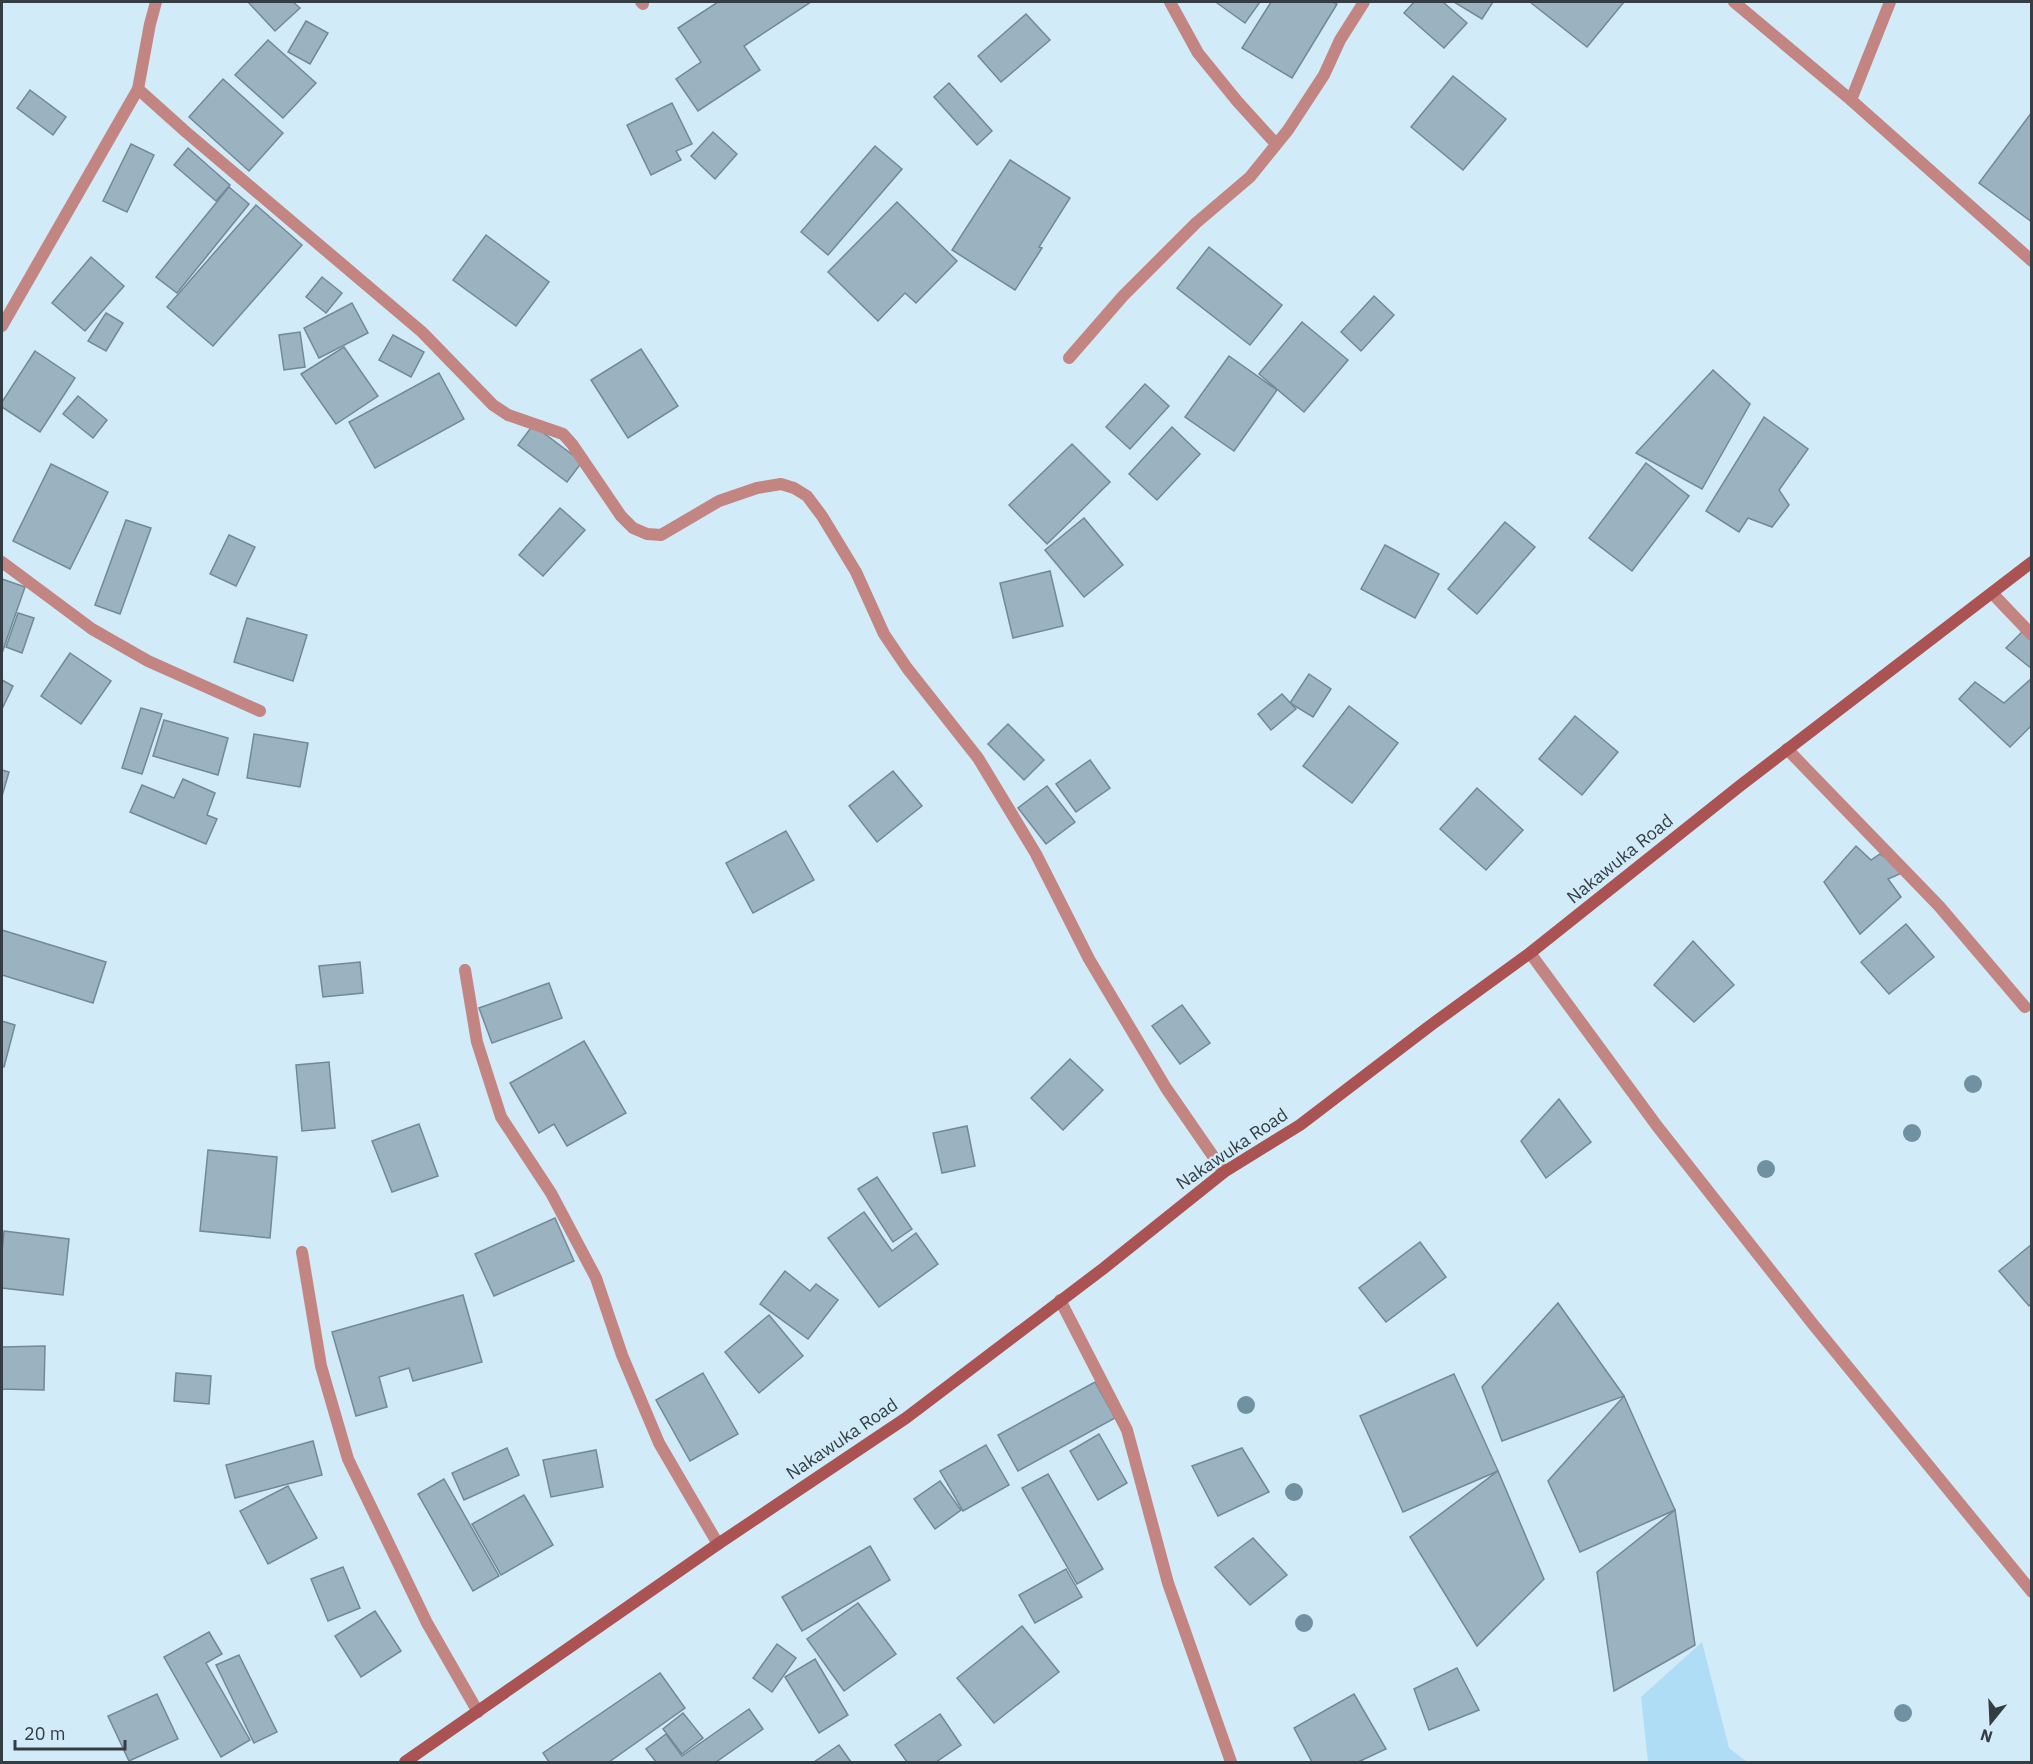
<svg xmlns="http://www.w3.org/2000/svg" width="2033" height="1764" viewBox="0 0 2033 1764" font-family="'IBM Plex Sans',sans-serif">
<rect width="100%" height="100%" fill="#d2ebf9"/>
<polygon fill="#b0ddf6" points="1702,1642 1729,1748 1747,1762 1648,1762 1641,1697"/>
<g fill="#9bb3c0" stroke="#728996" stroke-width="1.5">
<polygon points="250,2 293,2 300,8 275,31 249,3"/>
<polygon points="718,2 811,2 744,46 760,70 698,111 676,79 701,62 678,28"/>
<polygon points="1218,2 1260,2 1245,23 1217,3"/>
<polygon points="1271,2 1332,2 1337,4 1292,78 1242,48"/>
<polygon points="1414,2 1443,2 1467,23 1444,48 1404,13"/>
<polygon points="1454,2 1493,2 1482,19"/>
<polygon points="1530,2 1624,2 1587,47"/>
<polygon points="1026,14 1050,40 1001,82 978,56"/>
<polygon points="306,21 328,33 310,64 288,52"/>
<polygon points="268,40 316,83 283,118 235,75"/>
<polygon points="1453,76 1506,119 1463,170 1411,127"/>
<polygon points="223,79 283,133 249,171 189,117"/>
<polygon points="949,83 992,131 977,145 934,97"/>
<polygon points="30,90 66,117 53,135 17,108"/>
<polygon points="672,103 692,144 676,151 681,160 651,175 627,125"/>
<polygon points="2032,112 2032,222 1979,183"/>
<polygon points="713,132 737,154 715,179 691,156"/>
<polygon points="131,144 154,155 127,212 103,201"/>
<polygon points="875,146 902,169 828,255 801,232"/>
<polygon points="188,148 230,185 216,201 174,165"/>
<polygon points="1010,160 1070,198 1039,247 1042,248 1015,290 952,250"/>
<polygon points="229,187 249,204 177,293 156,277"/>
<polygon points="897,202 957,261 916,303 905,293 878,321 828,272"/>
<polygon points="256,205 302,245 213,346 167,307"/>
<polygon points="486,235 549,282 516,326 453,280"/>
<polygon points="1209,247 1282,305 1250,345 1177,288"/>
<polygon points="91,257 124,286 85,331 52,303"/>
<polygon points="322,277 342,293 326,313 306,297"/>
<polygon points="1374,296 1394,315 1361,351 1341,332"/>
<polygon points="352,303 368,333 319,358 304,328"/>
<polygon points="106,313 123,323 106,351 88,341"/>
<polygon points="1302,322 1348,360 1304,412 1259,374"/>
<polygon points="300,332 305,367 284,370 279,335"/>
<polygon points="393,335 424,352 411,377 379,360"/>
<polygon points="344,347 378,396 336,424 301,374"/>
<polygon points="641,349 678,406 628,438 591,380"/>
<polygon points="35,351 75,378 40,432 2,407 2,402"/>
<polygon points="1229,356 1277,390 1234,451 1185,417"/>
<polygon points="1713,370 1750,404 1702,489 1636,453"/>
<polygon points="439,373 464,419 375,468 349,422"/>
<polygon points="1145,384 1169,406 1130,449 1106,427"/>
<polygon points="78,396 107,420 93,438 63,414"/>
<polygon points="1764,417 1808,449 1779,490 1789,505 1772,527 1748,518 1739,532 1706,511"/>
<polygon points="533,425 582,462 567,482 518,445"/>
<polygon points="1172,427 1200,454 1157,500 1129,474"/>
<polygon points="1072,444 1110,482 1047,544 1009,505"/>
<polygon points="1646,463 1689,496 1632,571 1589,538"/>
<polygon points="51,464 108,492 70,569 13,541"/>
<polygon points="560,508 585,530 543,576 519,555"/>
<polygon points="1084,518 1123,565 1084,597 1045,550"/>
<polygon points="126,520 151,528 120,614 95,605"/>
<polygon points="1505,522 1535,547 1477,614 1448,589"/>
<polygon points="229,535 255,547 236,586 210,574"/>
<polygon points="1385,545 1439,574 1415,618 1361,589"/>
<polygon points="1050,571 1063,626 1013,638 1000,583"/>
<polygon points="2,579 25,587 2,653"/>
<polygon points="18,613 34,618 22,653 6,647"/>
<polygon points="247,618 307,635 293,681 234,662"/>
<polygon points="2026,628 2032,635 2032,669 2006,648"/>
<polygon points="70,653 111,681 81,724 41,696"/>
<polygon points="1309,674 1331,689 1313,717 1290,703"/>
<polygon points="2032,678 2032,725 2010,747 1959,699 1975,682 2004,703"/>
<polygon points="2,680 13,686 2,709"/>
<polygon points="1282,694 1296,709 1271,730 1258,714"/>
<polygon points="1349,706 1398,743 1352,803 1303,766"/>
<polygon points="141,708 162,714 142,774 122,768"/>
<polygon points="1575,716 1618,752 1582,795 1539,759"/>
<polygon points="164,720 228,738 218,775 153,756"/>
<polygon points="1008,724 1044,760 1024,780 988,744"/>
<polygon points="254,734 308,743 300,787 247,778"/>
<polygon points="1090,760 1110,788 1076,812 1056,784"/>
<polygon points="2,770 9,772 2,796"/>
<polygon points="893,771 922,806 877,842 849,806"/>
<polygon points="183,779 215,793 207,815 217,819 206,844 130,812 142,785 174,798"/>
<polygon points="1047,786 1075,822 1046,844 1018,808"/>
<polygon points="1477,788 1523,830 1486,870 1440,829"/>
<polygon points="786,831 814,880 753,913 726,863"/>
<polygon points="1856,846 1871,860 1880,854 1906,871 1888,879 1901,897 1860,934 1824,882"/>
<polygon points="1906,924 1934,957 1889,994 1861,962"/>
<polygon points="2,930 106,962 93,1003 2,975"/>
<polygon points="1693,941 1734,985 1694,1022 1654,985"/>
<polygon points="360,962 363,993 323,997 319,966"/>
<polygon points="549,983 562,1018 492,1043 479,1008"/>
<polygon points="1182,1005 1210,1043 1180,1064 1152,1026"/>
<polygon points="2,1021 15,1025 4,1067 2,1066"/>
<polygon points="584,1041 626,1113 567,1146 554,1124 539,1133 510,1083"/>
<polygon points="1070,1059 1103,1090 1063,1130 1031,1098"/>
<polygon points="329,1062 335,1128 302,1131 296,1065"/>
<polygon points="1559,1099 1591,1142 1546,1178 1521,1141"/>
<polygon points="419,1124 438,1176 392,1192 372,1141"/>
<polygon points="967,1126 975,1166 942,1173 933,1133"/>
<polygon points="208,1150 277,1157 270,1238 200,1231"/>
<polygon points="877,1177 912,1229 893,1242 858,1189"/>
<polygon points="864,1212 892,1251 916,1233 938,1264 879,1307 828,1238"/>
<polygon points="555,1218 574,1261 494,1296 475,1254"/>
<polygon points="4,1231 69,1239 63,1295 2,1288 2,1252"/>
<polygon points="1420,1242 1446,1277 1386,1322 1359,1288"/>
<polygon points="2032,1244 2032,1303 2029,1306 1999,1271"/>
<polygon points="785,1271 810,1291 816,1284 838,1300 808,1339 760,1304"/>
<polygon points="463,1295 482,1362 413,1381 409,1368 379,1377 387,1407 356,1416 332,1332"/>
<polygon points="1558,1303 1624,1396 1502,1441 1482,1387"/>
<polygon points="769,1315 803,1356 759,1393 725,1352"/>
<polygon points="45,1346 44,1390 2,1389 2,1347"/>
<polygon points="176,1373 211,1376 209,1404 174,1401"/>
<polygon points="703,1373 738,1434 690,1461 656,1400"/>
<polygon points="1454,1374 1498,1471 1403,1512 1360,1416"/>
<polygon points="1095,1382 1115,1418 1018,1471 998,1435"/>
<polygon points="1624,1396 1675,1510 1580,1552 1548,1481"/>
<polygon points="1099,1434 1127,1483 1098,1500 1070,1451"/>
<polygon points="313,1441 322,1475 235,1498 226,1465"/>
<polygon points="986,1445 1009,1485 963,1511 940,1471"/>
<polygon points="507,1448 519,1475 464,1500 452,1473"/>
<polygon points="1242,1448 1269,1492 1218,1516 1192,1466"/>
<polygon points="596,1450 603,1487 551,1497 543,1460"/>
<polygon points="1498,1471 1544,1579 1477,1646 1410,1537"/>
<polygon points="1048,1474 1103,1569 1077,1584 1022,1488"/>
<polygon points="444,1479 499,1576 473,1591 418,1494"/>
<polygon points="940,1481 961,1510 935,1529 914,1499"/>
<polygon points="288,1486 317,1538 268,1564 240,1511"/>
<polygon points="524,1495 553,1545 501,1575 472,1524"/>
<polygon points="1675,1510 1695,1645 1614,1691 1597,1572"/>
<polygon points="1253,1538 1287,1575 1250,1605 1215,1567"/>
<polygon points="870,1546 890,1580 802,1631 782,1597"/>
<polygon points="343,1567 360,1608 328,1621 311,1579"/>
<polygon points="1066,1569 1082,1597 1035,1623 1019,1595"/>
<polygon points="858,1603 896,1654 844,1691 807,1639"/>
<polygon points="375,1611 401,1651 361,1677 335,1636"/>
<polygon points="1022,1626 1059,1672 994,1723 957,1678"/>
<polygon points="209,1632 222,1654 206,1663 250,1740 221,1757 164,1657"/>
<polygon points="777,1644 796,1658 772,1692 753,1678"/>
<polygon points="239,1655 277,1732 254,1743 216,1665"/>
<polygon points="815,1659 848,1715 819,1733 785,1677"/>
<polygon points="1457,1668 1479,1710 1429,1730 1414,1689"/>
<polygon points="660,1673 685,1708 609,1762 549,1762 543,1753"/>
<polygon points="157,1694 178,1739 129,1761 108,1716"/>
<polygon points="1354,1694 1386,1749 1358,1762 1312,1762 1294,1728"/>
<polygon points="749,1709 763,1729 716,1762 656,1762 646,1749 666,1734 682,1756"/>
<polygon points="683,1713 703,1738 682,1754 663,1729"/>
<polygon points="940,1714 961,1745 936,1762 907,1762 895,1745"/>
<polygon points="839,1745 851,1762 814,1762"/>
</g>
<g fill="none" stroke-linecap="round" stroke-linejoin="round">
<g stroke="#c28582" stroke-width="12">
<polyline points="1170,2 1198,53 1237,101 1276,144"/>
<polyline points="1851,100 1890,2"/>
</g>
<g stroke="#c28582" stroke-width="12">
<polyline points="641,2 643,4"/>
<polyline points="1734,2 1851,100 2032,261"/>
<polyline points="138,89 186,132 422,332 493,405 508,415 563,434 572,444 621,516 633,528 647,534 661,535 719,501 757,488 781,484 794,488 807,496 822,516 856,572 884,634 907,668 978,758 1036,854 1089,959 1166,1088 1224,1172"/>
<polyline points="2,326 138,89 150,24 156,2"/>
<polyline points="1069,358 1123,296 1196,223 1250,177 1288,130 1324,75 1340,40 1364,2"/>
<polyline points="2,562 92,629 148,661 260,711"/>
<polyline points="1992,593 2032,635"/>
<polyline points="1787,749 1939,906 2025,1007"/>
<polyline points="1530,953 1657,1126 1812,1323 2032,1592"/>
<polyline points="465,970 477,1042 501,1117 551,1193 596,1278 622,1355 659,1443 718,1544"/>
<polyline points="302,1252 321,1366 348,1459 427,1623 478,1712"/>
<polyline points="1060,1300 1127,1430 1168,1583 1231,1762"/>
</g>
<polyline stroke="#ab5352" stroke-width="12" points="405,1762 718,1544 906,1418 1104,1268 1224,1172 1300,1125 1431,1025 1530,953 1741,785 2032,562"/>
</g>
<g fill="#7091a2">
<circle cx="1973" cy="1084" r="9"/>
<circle cx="1912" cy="1133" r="9"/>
<circle cx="1766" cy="1169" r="9"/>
<circle cx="1246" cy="1405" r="9"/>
<circle cx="1294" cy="1492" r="9"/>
<circle cx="1304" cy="1623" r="9"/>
<circle cx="1903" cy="1713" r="9"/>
</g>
<g text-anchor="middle" stroke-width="4.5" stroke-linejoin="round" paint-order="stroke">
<g font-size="18" fill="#333d42" stroke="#d2ebf9">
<text transform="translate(1620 859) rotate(-39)" y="6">Nakawuka Road</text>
<text transform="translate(1232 1149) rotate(-34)" y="6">Nakawuka Road</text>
<text transform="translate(842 1439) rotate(-34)" y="6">Nakawuka Road</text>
</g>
</g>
<rect width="2033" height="1764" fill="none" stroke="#333d42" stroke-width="6"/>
<g transform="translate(1991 1722) rotate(198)" stroke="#d2ebf9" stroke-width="4.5" paint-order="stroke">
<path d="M0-4.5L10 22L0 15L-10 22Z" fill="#333d42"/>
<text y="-9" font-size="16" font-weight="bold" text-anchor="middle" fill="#333d42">N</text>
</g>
<path d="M15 1740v9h110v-9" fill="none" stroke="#333d42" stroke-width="3"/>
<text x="24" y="1740" font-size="18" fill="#333d42" stroke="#d2ebf9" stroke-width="4.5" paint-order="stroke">20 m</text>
</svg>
